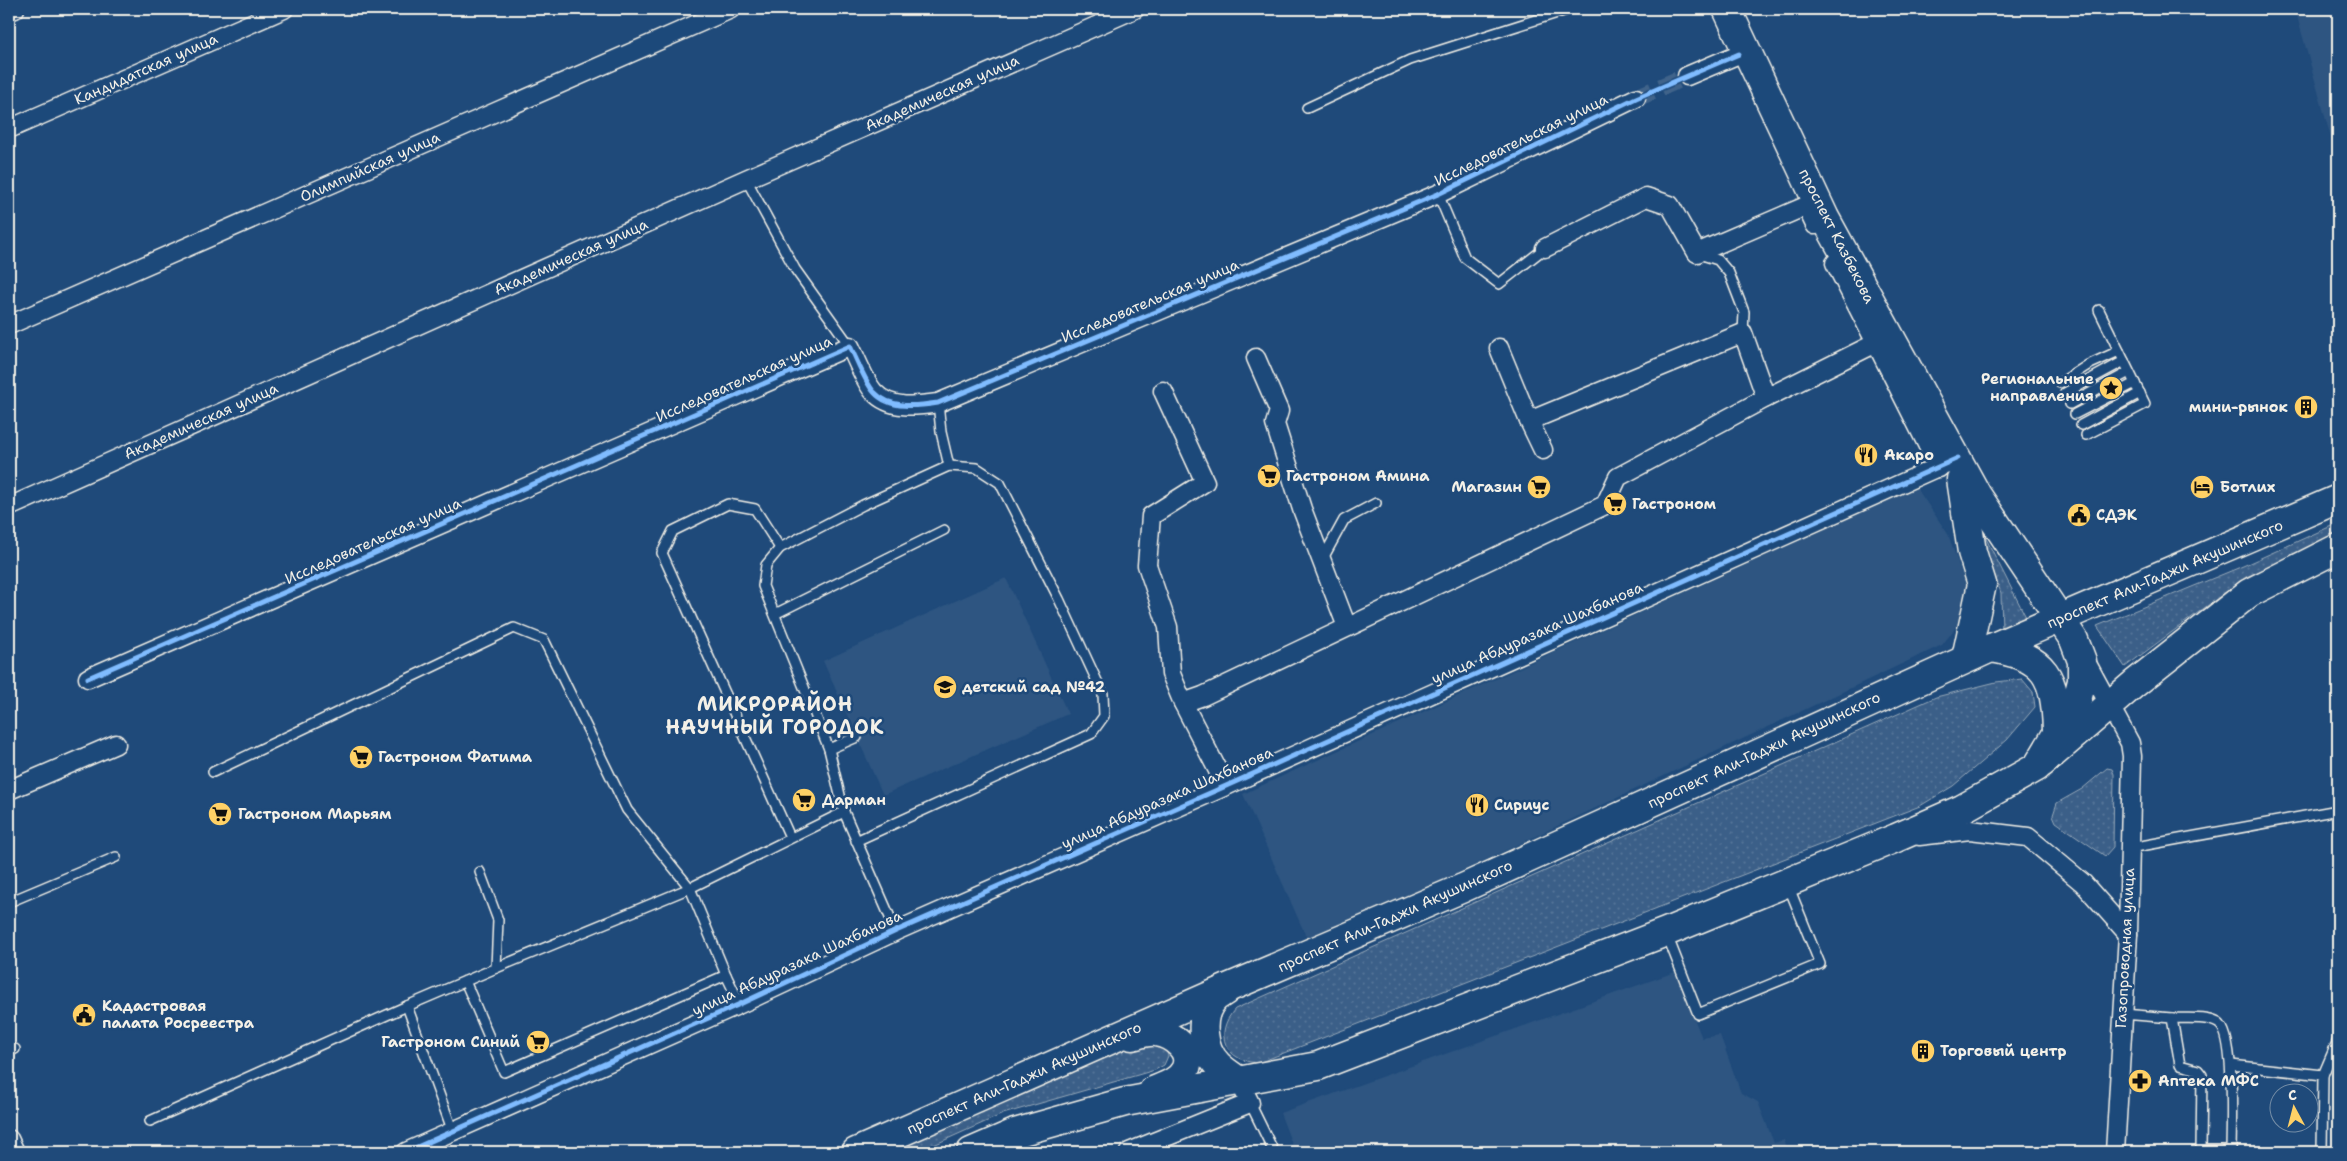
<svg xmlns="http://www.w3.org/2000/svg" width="2347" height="1161" viewBox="0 0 2347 1161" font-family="'Shantell Sans',sans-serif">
<defs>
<pattern id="grass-dots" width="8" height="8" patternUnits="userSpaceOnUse" patternTransform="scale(1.25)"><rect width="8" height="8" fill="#3a5f88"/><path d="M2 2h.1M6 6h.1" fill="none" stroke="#577699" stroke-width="1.8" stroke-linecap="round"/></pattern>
</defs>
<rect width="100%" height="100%" fill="#1f4a7a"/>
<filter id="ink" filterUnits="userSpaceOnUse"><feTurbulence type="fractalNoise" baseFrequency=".02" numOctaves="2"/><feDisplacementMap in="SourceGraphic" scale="10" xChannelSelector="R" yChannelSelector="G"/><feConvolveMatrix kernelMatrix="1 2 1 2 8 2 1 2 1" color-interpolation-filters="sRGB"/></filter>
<g filter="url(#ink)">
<g fill="#2d5581">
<polygon points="2295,9 2338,9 2338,163"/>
<polygon points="1916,487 1948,534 1966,585 1965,616 1942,645 1309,943 1243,794"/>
<polygon points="1006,578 1068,714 883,795 823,661"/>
<polygon points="1675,972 1702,1038 1720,1035 1741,1093 1758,1102 1774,1143 1784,1140 1789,1152 1295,1152 1280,1113"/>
</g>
<g fill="url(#grass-dots)" stroke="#97a8b8">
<polygon points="1972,511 2031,627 2002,633 2001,593"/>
<polygon points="2338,523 2338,536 2246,577 2125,667 2097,626 2243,566"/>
<path d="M2022,679L2033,692L2035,707L2007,740L1953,786L1920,806L1258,1063C1225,1061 1213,1034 1235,1009L1936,697L1996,682Z"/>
<polygon points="2107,768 2112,769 2114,774 2113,847 2105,856 2056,822 2053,815 2057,803 2082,789"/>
<polygon points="1144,1040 1166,1048 1168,1056 1164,1065 1155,1070 1003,1114 918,1152 892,1152"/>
</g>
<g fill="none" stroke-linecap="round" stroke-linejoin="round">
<polyline stroke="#3f638a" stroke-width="18" stroke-dasharray="18 9" stroke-linecap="butt" points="1636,98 1687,76"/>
<g stroke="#f4f1e8" stroke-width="12">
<g id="service">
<polyline points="1307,108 1410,60 1570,9"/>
<polyline points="746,179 795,269 850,346"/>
<polyline points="1438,194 1465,258 1499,284 1545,248"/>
<polyline points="1699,254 1718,260 1729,273 1744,312 1743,333"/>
<polyline points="2060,383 2088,365 2119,351"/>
<polyline points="2065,393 2124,361"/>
<polyline points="938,403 941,432 949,466"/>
<polyline points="2070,404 2129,372"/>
<polyline points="2075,414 2135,383"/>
<polyline points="2081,425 2140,393"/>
<polyline points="2086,435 2145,404 2099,310"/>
<polyline points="780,548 755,509 728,504 673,531 662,553 790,837"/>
<polyline points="1322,560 1344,520 1376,503"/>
<polyline points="775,614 944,530"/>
<polyline points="829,749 857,737"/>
<polyline points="213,772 514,628 544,640 627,810 690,888 844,812"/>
<polyline points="856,841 1091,734 1104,716 1103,694 1059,599 1000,483 977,468 949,466 863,505 780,548 766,565 763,586 829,749 844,812 896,931"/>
<polyline points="2130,848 2338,810"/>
<polyline points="480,872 498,920 496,968"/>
<polyline points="9,902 116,857"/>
<polyline points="1667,935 1698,1014 1820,964 1788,885"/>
<polyline points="726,975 740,1004"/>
<polyline points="407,1006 496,968 690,888 726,975 504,1072 465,981"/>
<polyline points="2123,1014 2172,1018 2180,1065 2198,1070 2202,1075 2201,1150 2231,1150"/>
<path d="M2172,1018C2186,1019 2206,1016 2218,1023C2236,1033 2231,1131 2231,1152"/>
<polyline points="9,1051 15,1049"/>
<polyline points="2231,1065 2323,1075 2322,1152"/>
<polyline points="2323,1075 2338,1040"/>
<polyline points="1250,1103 1274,1152"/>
<polyline points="150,1121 407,1006 453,1132"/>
</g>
</g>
<g stroke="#f4f1e8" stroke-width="21">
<g id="minor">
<polyline points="9,11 15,9"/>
<polyline points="1687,76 1739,54"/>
<polyline points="9,129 284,9"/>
<polyline points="1545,248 1646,197 1670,205 1697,253 1806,206 1815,225"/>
<polyline points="1835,263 1876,343"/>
<polyline points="9,325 731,9"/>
<polyline points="1499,348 1529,421 1543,450"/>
<polyline points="1256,358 1279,411 1275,424 1302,509 1347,627"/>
<polyline points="1163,391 1205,482 1151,516 1147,565 1168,627 1171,674 1183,703 1226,786"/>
<polyline points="1529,421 1743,333 1766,398"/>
<polyline points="9,507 746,179 1135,9"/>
<polyline points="2085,660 2130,743 2132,756 2128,934 2115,1152"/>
<path d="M88,678L850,346C856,358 866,384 874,392C890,410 918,406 938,403L1438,194L1636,98"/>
<polyline points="1183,703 1203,696 1605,505 1618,477 1766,398 1876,343 1939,468"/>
<polyline points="9,790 116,744"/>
<polyline points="1919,836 1970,830 2028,837 2083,883 2128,934"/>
<polyline points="9,1139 15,1152"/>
<polyline points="406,1152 740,1004 896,931 1226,786 1958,458"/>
<polyline points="1129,1152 1250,1103 1239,1081"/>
</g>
</g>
<g stroke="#f4f1e8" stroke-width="31">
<g id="primary">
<polyline points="1991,648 2338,499"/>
<polyline points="2042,763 2134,684 2249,593 2338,548"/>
</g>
</g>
<g stroke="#f4f1e8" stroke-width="31">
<g id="trunk">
<polyline points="1961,479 1972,552 1982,584 1966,658"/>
<path d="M1225,991C1221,994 1216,996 1213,1000C1198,1017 1202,1049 1218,1065C1224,1071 1232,1076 1239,1081"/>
<path d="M1132,1036C1140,1034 1148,1031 1156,1032C1172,1034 1195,1051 1185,1070C1179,1082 1165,1086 1153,1091"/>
<path d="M856,1152L1230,987L1463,888L1991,648C2047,657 2055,677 2057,730"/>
<polyline points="971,1152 1015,1133 1125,1102 1318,1066 1666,932 1896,838 1962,809 2037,767 2077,700 2082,681 2082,661 2074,640 1977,495 1825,218 1727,9"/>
</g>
</g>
<use href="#service" stroke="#1f4a7a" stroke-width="9"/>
<use href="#minor" stroke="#1f4a7a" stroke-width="18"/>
<use href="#primary" stroke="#1f4a7a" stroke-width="28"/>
<use href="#trunk" stroke="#1f4a7a" stroke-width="28"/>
<g stroke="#1f4a7a" stroke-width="8">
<g id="cycleway">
<path d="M88,678L850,346C856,358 866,384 874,392C890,410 918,406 938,403L1438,194L1636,98L1739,54"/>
<polyline points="406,1152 740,1004 896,931 1226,786 1958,458"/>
</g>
</g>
<use href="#cycleway" stroke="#80bcff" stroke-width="5"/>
</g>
</g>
<defs>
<g id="sight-disc" transform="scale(1.25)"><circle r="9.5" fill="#ffd166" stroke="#1f4a7a"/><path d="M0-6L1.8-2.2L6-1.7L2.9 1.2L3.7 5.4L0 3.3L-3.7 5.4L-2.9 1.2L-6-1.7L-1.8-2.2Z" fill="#111"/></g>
<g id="building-disc" transform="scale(1.25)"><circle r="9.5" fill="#ffd166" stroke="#1f4a7a"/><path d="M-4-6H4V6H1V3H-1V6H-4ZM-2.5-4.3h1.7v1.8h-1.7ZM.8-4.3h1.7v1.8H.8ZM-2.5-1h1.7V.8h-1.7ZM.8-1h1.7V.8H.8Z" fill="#111"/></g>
<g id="restaurant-disc" transform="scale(1.25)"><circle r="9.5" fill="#ffd166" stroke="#1f4a7a"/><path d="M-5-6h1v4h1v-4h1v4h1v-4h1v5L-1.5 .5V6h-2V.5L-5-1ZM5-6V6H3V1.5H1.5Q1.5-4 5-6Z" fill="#111"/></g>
<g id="supermarket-disc" transform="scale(1.25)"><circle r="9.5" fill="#ffd166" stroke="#1f4a7a"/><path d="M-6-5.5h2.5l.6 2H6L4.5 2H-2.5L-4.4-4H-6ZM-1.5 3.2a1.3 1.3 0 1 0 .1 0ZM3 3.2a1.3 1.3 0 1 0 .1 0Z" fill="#111"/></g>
<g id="hotel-disc" transform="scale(1.25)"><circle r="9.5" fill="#ffd166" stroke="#1f4a7a"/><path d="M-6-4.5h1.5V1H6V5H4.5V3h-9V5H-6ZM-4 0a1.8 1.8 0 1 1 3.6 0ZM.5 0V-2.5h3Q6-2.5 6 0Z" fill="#111"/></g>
<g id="civic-disc" transform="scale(1.25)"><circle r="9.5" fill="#ffd166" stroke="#1f4a7a"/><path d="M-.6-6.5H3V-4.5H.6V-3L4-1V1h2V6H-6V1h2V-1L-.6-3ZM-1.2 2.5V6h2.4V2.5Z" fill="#111"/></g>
<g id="school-disc" transform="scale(1.25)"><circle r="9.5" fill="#ffd166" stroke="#1f4a7a"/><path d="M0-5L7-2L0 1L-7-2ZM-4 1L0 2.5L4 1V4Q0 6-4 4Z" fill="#111"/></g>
<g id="pharmacy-disc" transform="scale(1.25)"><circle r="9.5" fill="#ffd166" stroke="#1f4a7a"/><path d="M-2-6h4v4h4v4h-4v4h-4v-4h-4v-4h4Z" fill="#111"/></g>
</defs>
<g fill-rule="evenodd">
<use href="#sight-disc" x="2111" y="388"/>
<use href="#building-disc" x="2306" y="407"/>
<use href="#restaurant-disc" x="1866" y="455"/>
<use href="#supermarket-disc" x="1269" y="476"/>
<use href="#supermarket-disc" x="1539" y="487"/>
<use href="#hotel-disc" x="2202" y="487"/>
<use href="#supermarket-disc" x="1615" y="504"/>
<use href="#civic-disc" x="2079" y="515"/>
<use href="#school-disc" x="945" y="687"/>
<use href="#supermarket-disc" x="361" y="757"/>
<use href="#supermarket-disc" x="804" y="800"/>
<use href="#restaurant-disc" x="1477" y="805"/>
<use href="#supermarket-disc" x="220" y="814"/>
<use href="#civic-disc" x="84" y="1015"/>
<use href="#supermarket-disc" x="538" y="1042"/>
<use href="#building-disc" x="1923" y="1051"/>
<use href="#pharmacy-disc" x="2140" y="1081"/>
</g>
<g text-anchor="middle" stroke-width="5" stroke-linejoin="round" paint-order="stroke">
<g font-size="15" fill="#f4f1e8" stroke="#1f4a7a">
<text transform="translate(146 69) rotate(-24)" y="5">Кандидатская улица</text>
<text transform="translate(942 93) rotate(-24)" y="5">Академическая улица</text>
<text transform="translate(1521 140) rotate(-26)" y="5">Исследовательская улица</text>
<text transform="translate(370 167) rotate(-24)" y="5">Олимпийская улица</text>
<text transform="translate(1837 236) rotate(63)" y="5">проспект Казбекова</text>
<text transform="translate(571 257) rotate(-24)" y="5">Академическая улица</text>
<text transform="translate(1150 301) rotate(-23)" y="5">Исследовательская улица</text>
<text transform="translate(744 379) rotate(-24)" y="5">Исследовательская улица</text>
<text transform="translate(201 421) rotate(-24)" y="5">Академическая улица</text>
<text transform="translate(373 541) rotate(-24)" y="5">Исследовательская улица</text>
<text transform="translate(2165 574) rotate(-23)" y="5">проспект Али-Гаджи Акушинского</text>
<text transform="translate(1537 633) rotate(-24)" y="5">улица Абдуразака Шахбанова</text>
<text transform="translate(1764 750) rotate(-25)" y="5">проспект Али-Гаджи Акушинского</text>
<text transform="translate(1167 798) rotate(-24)" y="5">улица Абдуразака Шахбанова</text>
<text transform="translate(1395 916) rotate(-24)" y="5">проспект Али-Гаджи Акушинского</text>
<text transform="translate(2125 948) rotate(-87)" y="5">Газопроводная улица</text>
<text transform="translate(797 963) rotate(-25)" y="5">улица Абдуразака Шахбанова</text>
<text transform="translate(1024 1078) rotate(-24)" y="5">проспект Али-Гаджи Акушинского</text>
</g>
<g font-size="15" font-weight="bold" fill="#f4f1e8" stroke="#1f4a7a" text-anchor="start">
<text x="2094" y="384" text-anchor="end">Региональные<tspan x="2094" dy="17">направления</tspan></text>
<text x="2288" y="412" text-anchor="end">мини-рынок</text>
<text x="1884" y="460">Акаро</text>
<text x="1286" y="481">Гастроном Амина</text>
<text x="1522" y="492" text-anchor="end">Магазин</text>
<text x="2220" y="492">Ботлих</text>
<text x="1632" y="509">Гастроном</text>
<text x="2096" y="520">СДЭК</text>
<text x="962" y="692">детский сад №42</text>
<text x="378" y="762">Гастроном Фатима</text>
<text x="822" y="805">Дарман</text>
<text x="1494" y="810">Сириус</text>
<text x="238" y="819">Гастроном Марьям</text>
<text x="102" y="1011">Кадастровая<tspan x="102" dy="17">палата Росреестра</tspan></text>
<text x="520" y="1047" text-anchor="end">Гастроном Синий</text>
<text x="1940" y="1056">Торговый центр</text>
<text x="2158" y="1086">Аптека МФС</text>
</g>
<g font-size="20" font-weight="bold" letter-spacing="1" fill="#f4f1e8" stroke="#1f4a7a">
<text x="775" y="711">МИКРОРАЙОН<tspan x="775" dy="23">НАУЧНЫЙ ГОРОДОК</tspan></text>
</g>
</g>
<rect width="2347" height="1161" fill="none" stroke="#1f4a7a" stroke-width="30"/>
<rect x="15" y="15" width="2317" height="1131" fill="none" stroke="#f4f1e8" stroke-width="2" filter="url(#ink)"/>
<g transform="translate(2294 1108) rotate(353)"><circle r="24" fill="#1f4a7a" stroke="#748da6"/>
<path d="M0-4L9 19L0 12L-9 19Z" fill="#ffd166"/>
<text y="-8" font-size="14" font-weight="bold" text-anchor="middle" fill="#f4f1e8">С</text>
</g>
</svg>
